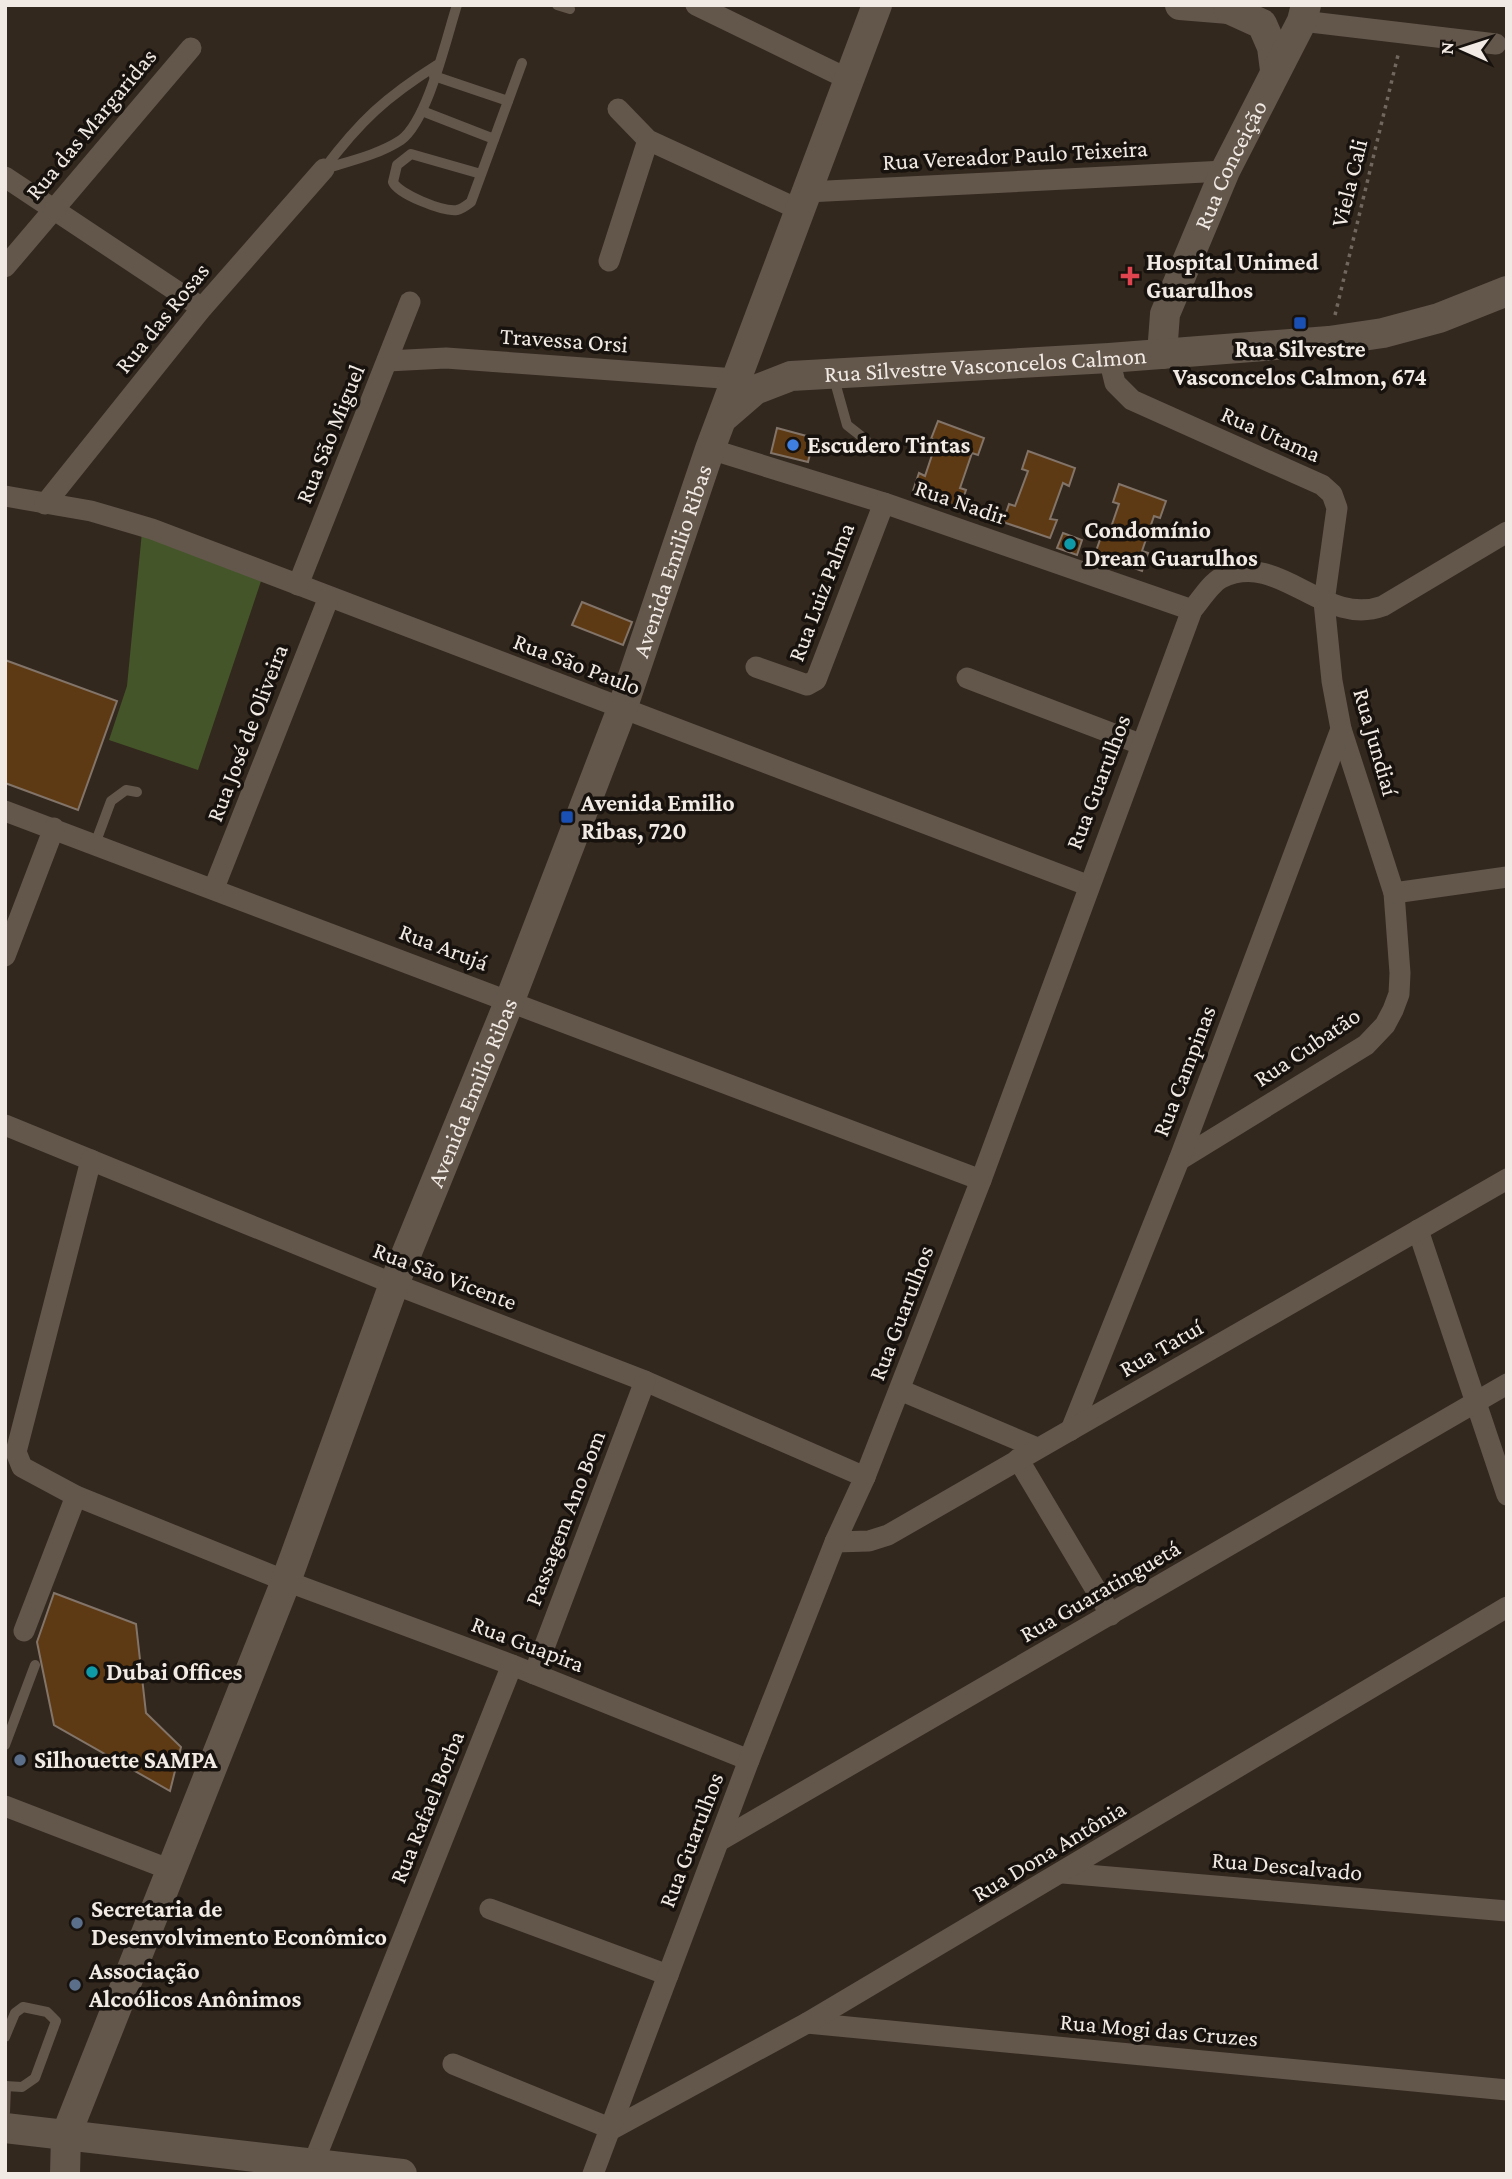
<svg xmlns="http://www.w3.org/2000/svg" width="1512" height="2179" viewBox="0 0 1512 2179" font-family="'Crimson Pro',serif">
<rect width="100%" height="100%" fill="#33281e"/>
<polygon fill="#445629" points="142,532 261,581 198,770 109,740 127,686"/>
<g fill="#5e3a14" stroke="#827469" stroke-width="2">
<polygon points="938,421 984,438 978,455 972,453 960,488 966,490 960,508 913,491 919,473 925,476 937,440 931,439"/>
<polygon points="777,428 814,438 808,462 771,453"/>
<polygon points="1028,451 1075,468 1069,486 1063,483 1050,519 1057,520 1050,538 1003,522 1009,504 1015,506 1028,471 1022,469"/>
<polygon points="1119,484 1166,501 1160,518 1154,516 1142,551 1148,553 1142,571 1095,554 1101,537 1107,539 1119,504 1113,502"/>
<polygon points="1063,533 1082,540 1077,555 1057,548"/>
<polygon points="582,602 632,622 623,645 572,625"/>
<polygon points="5,660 117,701 78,810 5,783"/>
<polygon points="54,1593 136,1624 146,1713 181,1747 170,1791 54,1725 37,1642"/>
</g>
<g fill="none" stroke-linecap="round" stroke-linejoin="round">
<polyline stroke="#71675f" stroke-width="3.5" stroke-dasharray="3.5 5" stroke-linecap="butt" points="1335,315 1399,51"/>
<g stroke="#63574c" stroke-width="10">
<polyline points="557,5 570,9"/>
<polyline points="434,76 508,101"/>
<polyline points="422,111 494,139"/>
<path d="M324,169C350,161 378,155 401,140C428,120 446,39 457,5"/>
<path d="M324,169C360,121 386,97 437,65"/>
<path d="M481,174L411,154L397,165L393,182C398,194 443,212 457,210C462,209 467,205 471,202L522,63"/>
<polyline points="833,375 847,425 866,440"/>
<polyline points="95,844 111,801 126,790 137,792"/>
<polyline points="5,1745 35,1665"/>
<polyline points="5,2037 15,2013 23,2007 47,2012 56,2021 35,2078 22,2087 5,2086"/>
<polyline points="5,2112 6,2086"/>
</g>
<g stroke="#63574c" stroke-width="21">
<polyline points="696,5 850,80"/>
<polyline points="1302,21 1496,44"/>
<polyline points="618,109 648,140 800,210"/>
<polyline points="5,177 202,308"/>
<polyline points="807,192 1225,171"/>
<polyline points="609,261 648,140"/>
<polyline points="5,267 191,48"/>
<polyline points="1109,358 1115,383 1132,400 1322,485 1332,494 1337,508 1324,602 1332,681 1341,729 1394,893 1400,973 1399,994 1393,1010 1385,1025 1366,1045 1179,1160"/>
<polyline points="387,361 446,358 736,379"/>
<polyline points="710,449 884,503 1192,610"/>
<polyline points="5,496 91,511 152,529 1087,885"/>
<polyline points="45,504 202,308 324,169"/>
<polyline points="298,585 410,302"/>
<polyline points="756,667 807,685 816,680 884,503"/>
<polyline points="967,678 1140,744"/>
<polyline points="5,811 981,1180"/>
<polyline points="214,888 329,597"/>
<polyline points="1394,893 1507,877"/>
<polyline points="5,956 54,828"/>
<polyline points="5,1125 394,1284 645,1381 865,1477"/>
<polyline points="91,1160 16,1452 22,1467 76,1496 286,1581 512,1665 749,1760"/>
<polyline points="1418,1230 1507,1495"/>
<polyline points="900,1390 1037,1448"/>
<polyline points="1071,1430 1179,1160 1341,729"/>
<polyline points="1018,1459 1111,1615"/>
<polyline points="835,1542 869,1541 888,1535 1507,1179"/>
<polyline points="24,1631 76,1496"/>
<polyline points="534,1674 645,1381"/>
<polyline points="5,1806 171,1870"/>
<polyline points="719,1841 1507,1384"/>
<polyline points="1063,1873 1507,1911"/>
<polyline points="490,1909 668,1975"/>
<polyline points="807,2023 1507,2090"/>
<polyline points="453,2064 612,2129 807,2023 1507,1607"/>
<polyline points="312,2174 313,2164 512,1665"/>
<path d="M593,2174L749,1760L835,1542L865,1477L981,1180L1192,610C1200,601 1210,584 1221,578C1280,549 1323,628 1383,606L1507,532"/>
</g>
<g stroke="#63574c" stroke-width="30">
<polyline points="1180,5 1229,9 1245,5"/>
<polyline points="1229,9 1262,24 1272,47 1275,70"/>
<path id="s1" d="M1162,354L1165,314L1225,171L1302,21L1306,5"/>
<path id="s2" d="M725,416L755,390L791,376L1109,358L1329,341L1383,333L1439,318L1507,291"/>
<polyline points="5,2128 402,2174"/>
<path id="s3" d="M65,2174L66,2135L286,1581L394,1284L510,1000L622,709L710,449L877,5"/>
</g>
</g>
<path fill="#e0444e" stroke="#17120d" stroke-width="2.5" d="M1126.5 265.5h7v7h7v7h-7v7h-7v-7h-7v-7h7z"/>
<g fill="#1a4fb4" stroke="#17120d" stroke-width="2.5">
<rect x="1293" y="316" width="14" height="14" rx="3.5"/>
<rect x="560" y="810" width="14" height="14" rx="3.5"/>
</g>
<circle fill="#3f7fe0" stroke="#17120d" stroke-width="2.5" cx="793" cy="445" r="7"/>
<g fill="#0f9aa8" stroke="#17120d" stroke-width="2.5">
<circle cx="1070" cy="544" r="7"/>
<circle cx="92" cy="1672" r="7"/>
</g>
<g fill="#5c6f8a" stroke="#17120d" stroke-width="2.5">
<circle cx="20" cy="1760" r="7"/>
<circle cx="77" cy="1923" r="7"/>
<circle cx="75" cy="1985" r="7"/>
</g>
<g text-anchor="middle" stroke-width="7" stroke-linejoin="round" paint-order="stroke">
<g font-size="24" fill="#f1e9e3" stroke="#17120d">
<text transform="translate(91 124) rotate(-50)" y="8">Rua das Margaridas</text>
<text transform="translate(1015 155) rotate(-3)" y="8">Rua Vereador Paulo Teixeira</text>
<text dy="8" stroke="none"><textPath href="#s1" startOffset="203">Rua Conceição</textPath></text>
<text transform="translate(1349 183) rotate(-76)" y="8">Viela Cali</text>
<text transform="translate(162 318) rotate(-51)" y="8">Rua das Rosas</text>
<text transform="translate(564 340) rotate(4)" y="8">Travessa Orsi</text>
<text dy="8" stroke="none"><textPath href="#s2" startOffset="273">Rua Silvestre Vasconcelos Calmon</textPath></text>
<text transform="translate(330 434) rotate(-68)" y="8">Rua São Miguel</text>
<text transform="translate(1271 434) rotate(24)" y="8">Rua Utama</text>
<text transform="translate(961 502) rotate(19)" y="8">Rua Nadir</text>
<text dy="8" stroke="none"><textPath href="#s3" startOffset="1726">Avenida Emilio Ribas</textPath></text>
<text transform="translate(821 592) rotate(-69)" y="8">Rua Luiz Palma</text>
<text transform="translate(577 664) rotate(21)" y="8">Rua São Paulo</text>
<text transform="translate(247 733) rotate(-69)" y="8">Rua José de Oliveira</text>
<text transform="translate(1376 742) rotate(74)" y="8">Rua Jundiaí</text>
<text transform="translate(1098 782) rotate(-69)" y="8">Rua Guarulhos</text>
<text transform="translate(444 947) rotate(21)" y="8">Rua Arujá</text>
<text transform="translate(1307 1047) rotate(-34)" y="8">Rua Cubatão</text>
<text transform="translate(1184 1071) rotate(-69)" y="8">Rua Campinas</text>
<text dy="8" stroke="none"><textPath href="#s3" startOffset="1158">Avenida Emilio Ribas</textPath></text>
<text transform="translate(445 1276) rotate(21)" y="8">Rua São Vicente</text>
<text transform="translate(901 1313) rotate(-69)" y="8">Rua Guarulhos</text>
<text transform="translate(1161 1348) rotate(-30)" y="8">Rua Tatuí</text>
<text transform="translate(565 1518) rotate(-69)" y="8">Passagem Ano Bom</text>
<text transform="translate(1100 1591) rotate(-30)" y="8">Rua Guaratinguetá</text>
<text transform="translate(528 1644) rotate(21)" y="8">Rua Guapira</text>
<text transform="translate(427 1807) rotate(-68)" y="8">Rua Rafael Borba</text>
<text transform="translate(691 1840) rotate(-69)" y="8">Rua Guarulhos</text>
<text transform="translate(1049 1851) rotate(-31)" y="8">Rua Dona Antônia</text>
<text transform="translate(1287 1866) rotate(5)" y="8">Rua Descalvado</text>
<text transform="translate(1159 2030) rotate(5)" y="8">Rua Mogi das Cruzes</text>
</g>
<g font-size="24" font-weight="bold" fill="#f1e9e3" stroke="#17120d" text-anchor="start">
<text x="1146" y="270">Hospital Unimed<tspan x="1146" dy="28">Guarulhos</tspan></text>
<text x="1300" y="357" text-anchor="middle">Rua Silvestre<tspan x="1300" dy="28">Vasconcelos Calmon, 674</tspan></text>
<text x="807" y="453">Escudero Tintas</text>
<text x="1084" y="538">Condomínio<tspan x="1084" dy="28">Drean Guarulhos</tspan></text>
<text x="581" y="811">Avenida Emilio<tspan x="581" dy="28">Ribas, 720</tspan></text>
<text x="106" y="1680">Dubai Offices</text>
<text x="34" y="1768">Silhouette SAMPA</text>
<text x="91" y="1917">Secretaria de<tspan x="91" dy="28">Desenvolvimento Econômico</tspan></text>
<text x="89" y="1979">Associação<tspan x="89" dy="28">Alcoólicos Anônimos</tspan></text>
</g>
</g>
<rect width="1512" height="2179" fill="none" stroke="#f1e9e3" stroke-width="14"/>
<g transform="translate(1463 49) rotate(273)" stroke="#17120d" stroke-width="5" paint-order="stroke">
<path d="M0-5L12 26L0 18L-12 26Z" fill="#f1e9e3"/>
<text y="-10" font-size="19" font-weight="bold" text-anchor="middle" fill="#f1e9e3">N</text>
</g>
</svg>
